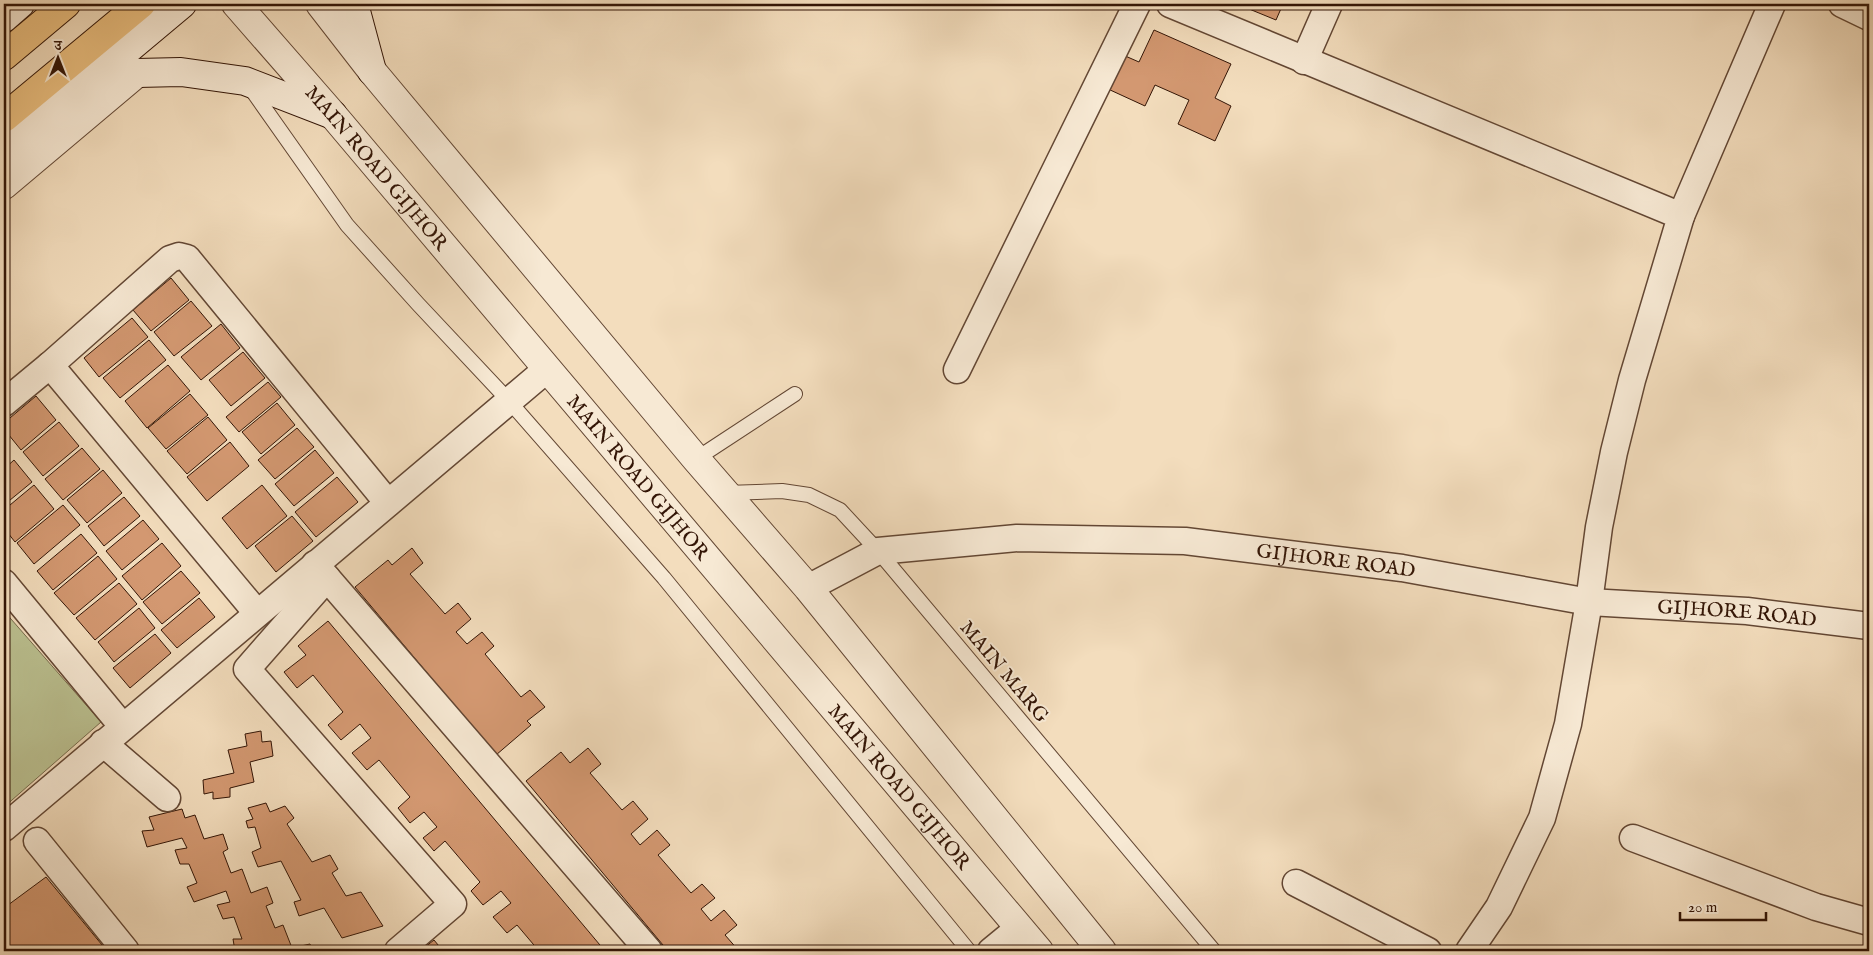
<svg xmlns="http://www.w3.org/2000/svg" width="1873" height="955" viewBox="0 0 1873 955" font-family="'IM FELL English','Noto Serif Devanagari',serif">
<rect width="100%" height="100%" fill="#f3ddbd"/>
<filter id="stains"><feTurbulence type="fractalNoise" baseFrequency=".004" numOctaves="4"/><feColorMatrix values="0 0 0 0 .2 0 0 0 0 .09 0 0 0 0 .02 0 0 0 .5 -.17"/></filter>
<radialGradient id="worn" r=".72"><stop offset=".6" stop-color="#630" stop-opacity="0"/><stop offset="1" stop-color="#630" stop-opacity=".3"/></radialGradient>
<polygon fill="#bbc191" stroke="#776b4c" points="4,611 101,722 4,807"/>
<g fill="#d39871" stroke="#331506">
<polygon points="1237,4 1283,4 1276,20"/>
<polygon points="1154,30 1231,64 1215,98 1231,106 1215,141 1178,124 1189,100 1155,85 1145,106 1108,89 1123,55 1139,62"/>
<polygon points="171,278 189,300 151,331 133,310"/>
<polygon points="191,301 212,326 174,356 154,332"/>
<polygon points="132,318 148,337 99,377 84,358"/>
<polygon points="221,324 240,348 201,380 181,357"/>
<polygon points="149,340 166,360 120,398 103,378"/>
<polygon points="243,352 265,378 231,406 209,380"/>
<polygon points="168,365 190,391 147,428 125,401"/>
<polygon points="268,382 281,397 239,432 226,417"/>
<polygon points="190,394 208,415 166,449 148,428"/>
<polygon points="36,396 56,420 21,450 4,429 4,423"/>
<polygon points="277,403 295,425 261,454 242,432"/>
<polygon points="208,417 227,440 187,474 167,451"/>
<polygon points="59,422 79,446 43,476 23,452"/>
<polygon points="297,428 314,447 275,479 258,460"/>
<polygon points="230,442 249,466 207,501 187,477"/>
<polygon points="82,448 100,469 63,500 45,479"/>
<polygon points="315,450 334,473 294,506 275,484"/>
<polygon points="14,460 32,482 4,505 4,469"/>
<polygon points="103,470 122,493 87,523 67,500"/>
<polygon points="337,477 358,502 316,537 295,512"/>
<polygon points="34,485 54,509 15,542 4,528 4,510"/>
<polygon points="262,485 287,516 247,549 222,518"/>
<polygon points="124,497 140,516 104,546 88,526"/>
<polygon points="63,505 80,525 34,564 17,543"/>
<polygon points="292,516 313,541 276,572 255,546"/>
<polygon points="143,520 159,539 122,570 106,551"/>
<polygon points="81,534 97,553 53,590 37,571"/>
<polygon points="162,543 181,566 142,600 122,576"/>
<polygon points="412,548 423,563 410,574 445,614 458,603 471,619 456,632 467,644 482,632 494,646 485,654 521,697 530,690 545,707 527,721 531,725 496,755 355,587 388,560 392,565"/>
<polygon points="98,556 117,579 74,615 54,593"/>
<polygon points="181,571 200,593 162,624 143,602"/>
<polygon points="119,583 137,604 95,640 76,618"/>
<polygon points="199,598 215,617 177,648 161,630"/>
<polygon points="139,608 155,628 114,662 98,642"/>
<polygon points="328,621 605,951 539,951 517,925 507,933 493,917 511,903 501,891 483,905 471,891 480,882 445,841 434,851 423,838 437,827 424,812 410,823 398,808 410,797 379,760 367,770 352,753 371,738 360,724 341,740 328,725 343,712 313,675 297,688 284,672 306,655 298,646"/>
<polygon points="155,634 171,653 130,688 113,668"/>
<polygon points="261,731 262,742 271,741 273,756 250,762 254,782 230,788 230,797 213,799 213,792 204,794 203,780 234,773 228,750 247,746 245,734"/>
<polygon points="588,748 601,764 590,773 622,810 633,801 648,819 631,834 640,845 657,830 670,845 658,855 691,893 702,884 715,898 701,909 711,921 724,910 737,925 725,935 739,951 668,951 526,781 561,752 570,763"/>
<polygon points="266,803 270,812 285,806 294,818 287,824 312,862 330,855 338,869 332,873 346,896 361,892 383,926 342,938 324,908 299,916 294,902 301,900 281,861 258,867 252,852 261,848 255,827 248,828 246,821 253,819 248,808"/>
<polygon points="182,809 185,818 195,815 204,839 223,834 228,849 223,852 231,873 242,869 251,893 267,887 273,903 266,906 275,928 283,925 292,948 310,944 313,951 271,951 270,949 257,951 235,951 233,939 242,939 234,917 223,919 217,905 230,902 226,891 194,902 187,887 197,883 189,864 180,864 175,850 187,848 182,838 147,847 142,831 154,830 149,817"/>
<polygon points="46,877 107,951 4,951 4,908"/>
<polygon points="434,940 443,951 420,951"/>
</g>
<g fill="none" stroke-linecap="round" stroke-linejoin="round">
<g stroke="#634734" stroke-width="16">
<g id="service">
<polyline points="249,86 347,225 418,304 509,401 664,578 969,951"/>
<polyline points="696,459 795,394"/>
<polyline points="726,493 782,491 809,495 840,510 878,551 1214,951"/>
</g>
</g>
<g stroke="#634734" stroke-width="29">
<g id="minor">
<polyline points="1170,4 1681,216 1632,380 1614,452 1599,527 1589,602 1568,724 1542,818 1499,907 1469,951"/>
<polyline points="1842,4 1869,17"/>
<polyline points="1304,61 1329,4"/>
<polyline points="1681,216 1772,4"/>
<polyline points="50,365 257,613"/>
<polyline points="957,370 1137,4"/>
<polyline points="4,403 50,365 170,259 179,256 187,258 388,503"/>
<polyline points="315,564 649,951"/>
<polyline points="327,578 247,669 453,904 398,951"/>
<polyline points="4,583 123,727"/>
<path id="s1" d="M808,588L878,551L1017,538L1185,541L1402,568L1589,602L1747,611L1869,626"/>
<polyline points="103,743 167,798"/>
<polyline points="4,828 547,369"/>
<polyline points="1633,838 1816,907 1869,922"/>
<polyline points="37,841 126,951"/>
<polyline points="1296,883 1428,951"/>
<polyline points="991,951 1019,928"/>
</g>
</g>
<g stroke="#634734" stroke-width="30">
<g id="tertiary">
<path id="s2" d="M236,4L333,115L1039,951"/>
<polyline points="320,4 372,71 696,459 808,588 1102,951"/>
<polyline points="4,185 137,73"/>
</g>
</g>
<g stroke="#331506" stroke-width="30">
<g id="secondary">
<polyline points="354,4 372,71"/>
<polyline points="4,18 20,4"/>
<polyline points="79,89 137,73 181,72 245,81 333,115"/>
<polyline points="4,153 182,4"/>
</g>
</g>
<g stroke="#331506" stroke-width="30">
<g id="primary">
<polyline points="4,56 66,4"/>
<polyline points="4,118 141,4"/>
</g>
</g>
<use href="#service" stroke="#f7e9d4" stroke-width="14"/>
<use href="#minor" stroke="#f7e9d4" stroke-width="26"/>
<use href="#tertiary" stroke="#f7e9d4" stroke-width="28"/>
<use href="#secondary" stroke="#f7e9d4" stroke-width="28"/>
<use href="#primary" stroke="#eabe7e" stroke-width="28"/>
</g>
<g text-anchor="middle" stroke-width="4" stroke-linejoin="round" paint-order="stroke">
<g font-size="20" fill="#331506" stroke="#f7e9d4">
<text dy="7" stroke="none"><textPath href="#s2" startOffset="216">MAIN ROAD GIJHOR</textPath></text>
<text dy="7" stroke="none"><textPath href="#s2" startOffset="621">MAIN ROAD GIJHOR</textPath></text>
<text dy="7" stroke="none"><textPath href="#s1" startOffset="539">GIJHORE ROAD</textPath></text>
<text dy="7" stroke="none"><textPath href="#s1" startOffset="944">GIJHORE ROAD</textPath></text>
<text transform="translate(1005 671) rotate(50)" y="7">MAIN MARG</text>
<text dy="7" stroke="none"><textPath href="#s2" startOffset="1026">MAIN ROAD GIJHOR</textPath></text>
</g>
</g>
<rect width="1873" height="955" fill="none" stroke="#f3ddbd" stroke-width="20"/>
<rect x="5" y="5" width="1863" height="945" fill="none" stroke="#331506" stroke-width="2.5"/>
<rect x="10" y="10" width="1853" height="935" fill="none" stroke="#331506"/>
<g transform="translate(58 58)" stroke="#f7e9d4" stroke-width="4" paint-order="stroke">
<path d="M0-4L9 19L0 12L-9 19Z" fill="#331506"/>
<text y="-8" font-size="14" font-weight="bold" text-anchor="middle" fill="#331506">उ</text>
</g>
<path d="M1680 912v8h86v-8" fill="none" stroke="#331506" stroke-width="2.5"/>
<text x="1688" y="912" font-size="15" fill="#331506" stroke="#f7e9d4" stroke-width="4" paint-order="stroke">20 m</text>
<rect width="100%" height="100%" filter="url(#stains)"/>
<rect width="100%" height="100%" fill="url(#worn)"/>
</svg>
